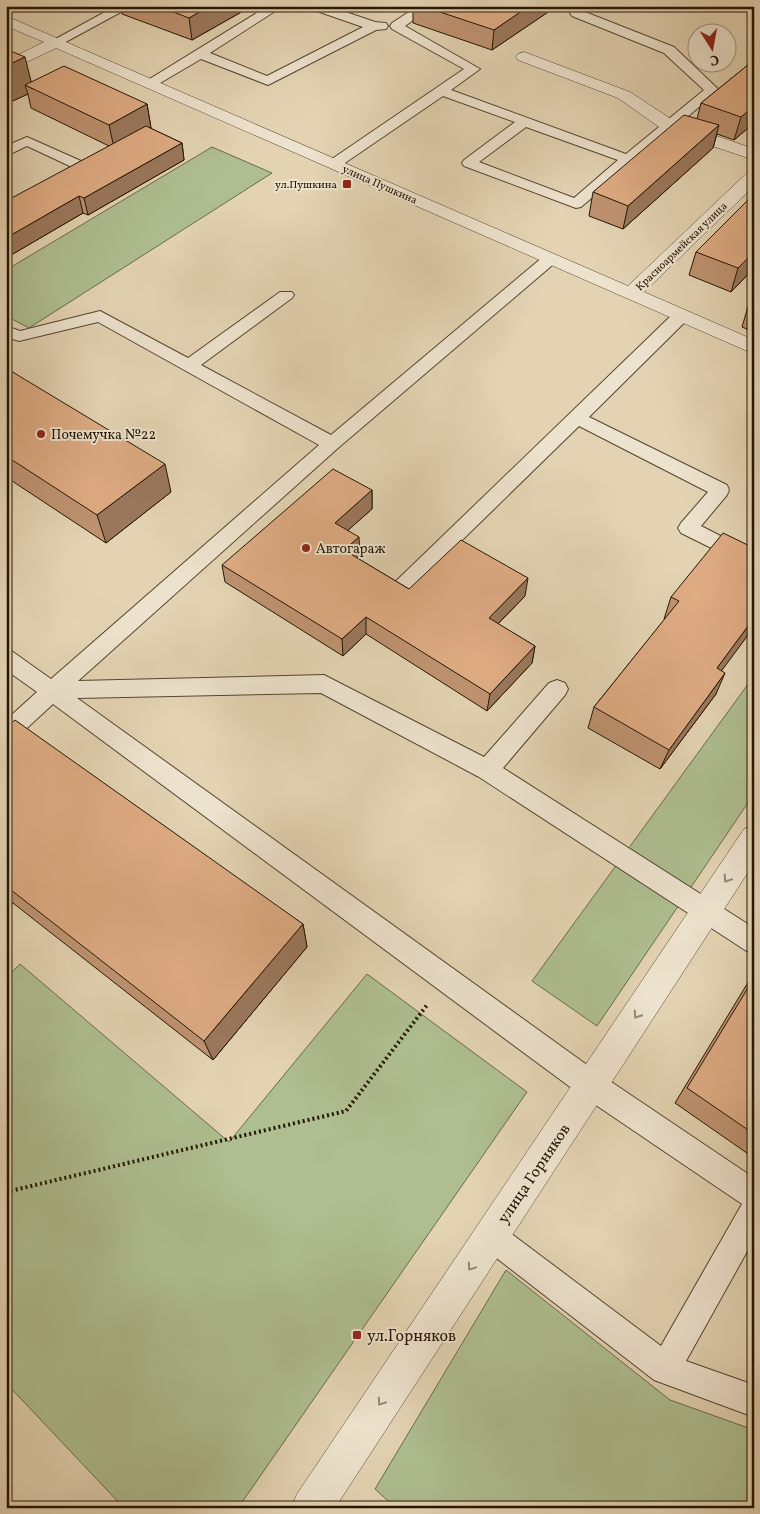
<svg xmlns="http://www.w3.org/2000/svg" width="760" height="1514" viewBox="0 0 760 1514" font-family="Vollkorn,serif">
<rect width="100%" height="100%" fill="#e3d3b2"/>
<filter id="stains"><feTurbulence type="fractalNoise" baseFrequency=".004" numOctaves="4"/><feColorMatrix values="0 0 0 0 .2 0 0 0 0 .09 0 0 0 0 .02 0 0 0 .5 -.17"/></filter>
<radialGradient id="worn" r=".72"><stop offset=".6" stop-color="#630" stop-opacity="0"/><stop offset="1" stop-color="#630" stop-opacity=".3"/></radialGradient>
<g fill="#aebe90" stroke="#696a4a">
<polygon points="212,147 272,173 29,328 6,316 6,270"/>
<polygon points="754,676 754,794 597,1026 532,981"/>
<polygon points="20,964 229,1142 367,974 527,1092 238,1508 124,1508 6,1383 6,978"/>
<polygon points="506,1270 670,1400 754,1430 754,1508 396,1508 375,1489"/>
</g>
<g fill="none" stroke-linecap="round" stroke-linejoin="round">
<g stroke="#54452f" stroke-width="2">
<g id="service">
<polygon points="116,6 132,6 60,45 52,45 50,42"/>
<polygon points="268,6 283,6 210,53 267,76 363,27 311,9 309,6 328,6 375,22 386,23 388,26 386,29 376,30 268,85 201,59 155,86 145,86 143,83"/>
<path d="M418,6H433L405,26L480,69L451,90L626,154L704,90L664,53L572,16L570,13L572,10H580L674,47L719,90L581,207L576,208L464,166L462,163L464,160L515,122L443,96L339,167H329L327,164L329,161L464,69L392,29L390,26L392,23ZM526,127L618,160L574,198L479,162Z"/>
<polygon points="27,137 90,165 92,168 90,171 68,182 63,181 61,178 74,168 27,146 6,156 6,146"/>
<polygon points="550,254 556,256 558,259 556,262 338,448 78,681 324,675 484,757 549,683 557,680 565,683 568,689 565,695 503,768 754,928 754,954 745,950 479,777 321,693 77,698 601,1075 754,1178 754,1239 686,1361 754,1385 754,1417 654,1380 481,1246 476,1236 481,1226 491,1221 501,1226 661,1346 742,1204 581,1095 53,704 14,740 6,743 6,720 37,692 6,670 6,650 13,652 51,679 319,445 98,322 19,341 6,337 6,326 20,331 100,311 188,358 280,292 292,292 294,295 292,298 201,365 331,435 544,256"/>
<polygon points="681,311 687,312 689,316 687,320 589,417 727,485 729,490 727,495 701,526 754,553 754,569 681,533 678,528 681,523 708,492 579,426 409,592 402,595 395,592 392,587 395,582 675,312"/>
</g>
</g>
<g stroke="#54452f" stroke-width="1">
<polygon id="minor" points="524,52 630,92 674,121 754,149 754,160 662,129 618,98 518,60 516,57 518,54"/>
</g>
<g stroke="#54452f" stroke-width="1">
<g id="tertiary">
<polygon points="6,16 628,286 748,172 754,171 754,186 644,292 754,340 754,354 56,48 6,72 6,61 44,42 6,26"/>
<polygon points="754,825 754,863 335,1508 291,1508 297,1494 744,829"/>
</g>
</g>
<polyline stroke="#241603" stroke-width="4" stroke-dasharray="2 3" stroke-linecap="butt" points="6,1192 346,1111 427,1005"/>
<use href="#service" fill="#ede2cd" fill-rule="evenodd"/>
<use href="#minor" fill="#ede2cd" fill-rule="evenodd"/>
<use href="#tertiary" fill="#ede2cd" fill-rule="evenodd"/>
</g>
<g fill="#bf9371" stroke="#241603">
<polygon points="60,6 87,6 74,12"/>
<polygon points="121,6 252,6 192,40 122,14"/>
<polygon points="413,6 557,6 492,50 413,23"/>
<polygon points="6,49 31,82 147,104 151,128 150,128 182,143 184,160 88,215 83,213 6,258 109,146 31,108 28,94 6,104"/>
<polygon points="754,60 754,123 734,140 717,134 713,148 623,229 589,216 593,192 697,119 701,103"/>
<polygon points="754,194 754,268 731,292 689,275 696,252"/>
<polygon points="754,293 754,332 742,327 749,303"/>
<polygon points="6,368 171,492 106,543 6,477"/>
<polygon points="372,490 372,509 348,530 360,555 357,558 409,589 525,596 498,624 535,646 532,663 487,711 366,634 343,656 225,582 222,565"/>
<polygon points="754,548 754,627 721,670 716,694 660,769 588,728 594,707 665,619 664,619 671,597"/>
<polygon points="6,728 303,924 307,947 213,1060 13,903 6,910"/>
<polygon points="754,975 754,1158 675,1103 747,984"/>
</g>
<g fill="#9b785c" stroke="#241603">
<polygon points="73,6 87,6 74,12"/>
<polygon points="210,6 252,6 192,40 189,18"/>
<polygon points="529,6 557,6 492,50 494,30"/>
<polygon points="25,57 33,89 25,85 28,94 6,104 6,66"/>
<polygon points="147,104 151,128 114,148 109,125"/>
<polygon points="754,106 754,123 734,140 741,117"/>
<polygon points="719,125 713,148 623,229 628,206"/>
<polygon points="182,143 184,160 88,215 84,198"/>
<polygon points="79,196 83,213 6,258 6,238"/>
<polygon points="754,252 754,268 731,292 738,268"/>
<polygon points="165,464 171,492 106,543 97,515"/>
<polygon points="372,490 372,509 336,541 335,523"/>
<polygon points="359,537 360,555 345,568 344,550"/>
<polygon points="528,578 525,596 486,636 489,618"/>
<polygon points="366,617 366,634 343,656 342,639"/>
<polygon points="754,618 754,627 708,689 717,668"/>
<polygon points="535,646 532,663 487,711 490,694"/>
<polygon points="725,673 716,694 660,769 669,750"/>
<polygon points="6,894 13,903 6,910"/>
<polygon points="303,924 307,947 213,1060 204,1041"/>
</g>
<g fill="#deab83" stroke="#241603">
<polygon points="158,6 210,6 189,18"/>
<polygon points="422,6 529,6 494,30"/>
<polygon points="6,49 25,57 6,66"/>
<polygon points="754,60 754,106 741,117 701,103"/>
<polygon points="64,66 147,104 109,125 25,85"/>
<polygon points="684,115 719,125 628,206 593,192"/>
<polygon points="146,126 182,143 84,198 79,196 6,238 6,201"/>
<polygon points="754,194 754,252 738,268 696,252"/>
<polygon points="754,293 754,305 749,303"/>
<polygon points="6,368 165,464 97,515 6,456"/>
<polygon points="333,469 372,490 335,523 359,537 344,550 409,589 461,540 528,578 489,618 535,646 490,694 366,617 342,639 222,565"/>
<polygon points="723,533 754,548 754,618 717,668 725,673 669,750 594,707 679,601 671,597"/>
<polygon points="15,720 303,924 204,1041 6,886 6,728"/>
<polygon points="754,978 754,1134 687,1088"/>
</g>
<defs><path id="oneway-chevron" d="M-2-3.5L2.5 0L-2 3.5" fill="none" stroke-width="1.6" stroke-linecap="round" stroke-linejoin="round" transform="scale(1.25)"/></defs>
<g stroke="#938672">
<use href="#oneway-chevron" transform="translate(727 879) rotate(123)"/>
<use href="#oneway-chevron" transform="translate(637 1015) rotate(123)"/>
<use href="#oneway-chevron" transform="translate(471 1267) rotate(124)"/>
<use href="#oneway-chevron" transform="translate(381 1402) rotate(124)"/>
</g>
<g fill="#8f2418" stroke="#ede2cd" stroke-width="2">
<rect x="342" y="179" width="10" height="10" rx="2.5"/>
<circle cx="41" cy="434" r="5"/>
<circle cx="306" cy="548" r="5"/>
<rect x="352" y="1330" width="10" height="10" rx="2.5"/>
</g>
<g text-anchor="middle" stroke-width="4" stroke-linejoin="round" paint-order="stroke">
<g font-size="11" fill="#241603" stroke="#ede2cd" text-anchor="end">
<text x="337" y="188">ул.Пушкина</text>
</g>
<g font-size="11" fill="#241603" stroke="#ede2cd">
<text transform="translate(380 184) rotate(24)" y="4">улица Пушкина</text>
<text transform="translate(681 246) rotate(-44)" y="4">Красноармейская улица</text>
</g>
<g font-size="14" fill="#241603" stroke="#ede2cd" text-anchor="start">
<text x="51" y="439">Почемучка №22</text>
<text x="316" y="553">Автогараж</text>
</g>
<g font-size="16" fill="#241603" stroke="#ede2cd">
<text transform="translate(533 1173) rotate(-56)" y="6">улица Горняков</text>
</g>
<g font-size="16" fill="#241603" stroke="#ede2cd" text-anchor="start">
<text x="367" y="1341">ул.Горняков</text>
</g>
</g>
<rect width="760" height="1514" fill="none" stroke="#e3d3b2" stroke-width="25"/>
<rect x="8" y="8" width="745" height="1499" fill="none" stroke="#241603" stroke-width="2.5"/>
<rect x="12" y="12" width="735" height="1489" fill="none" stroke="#241603"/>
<g transform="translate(712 48) rotate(169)"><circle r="24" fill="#ede2cd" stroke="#9d907c"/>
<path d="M0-4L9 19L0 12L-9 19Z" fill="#8f2418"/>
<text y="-8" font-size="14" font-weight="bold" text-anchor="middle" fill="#241603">С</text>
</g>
<rect width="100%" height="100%" filter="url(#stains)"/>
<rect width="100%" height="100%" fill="url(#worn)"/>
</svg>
